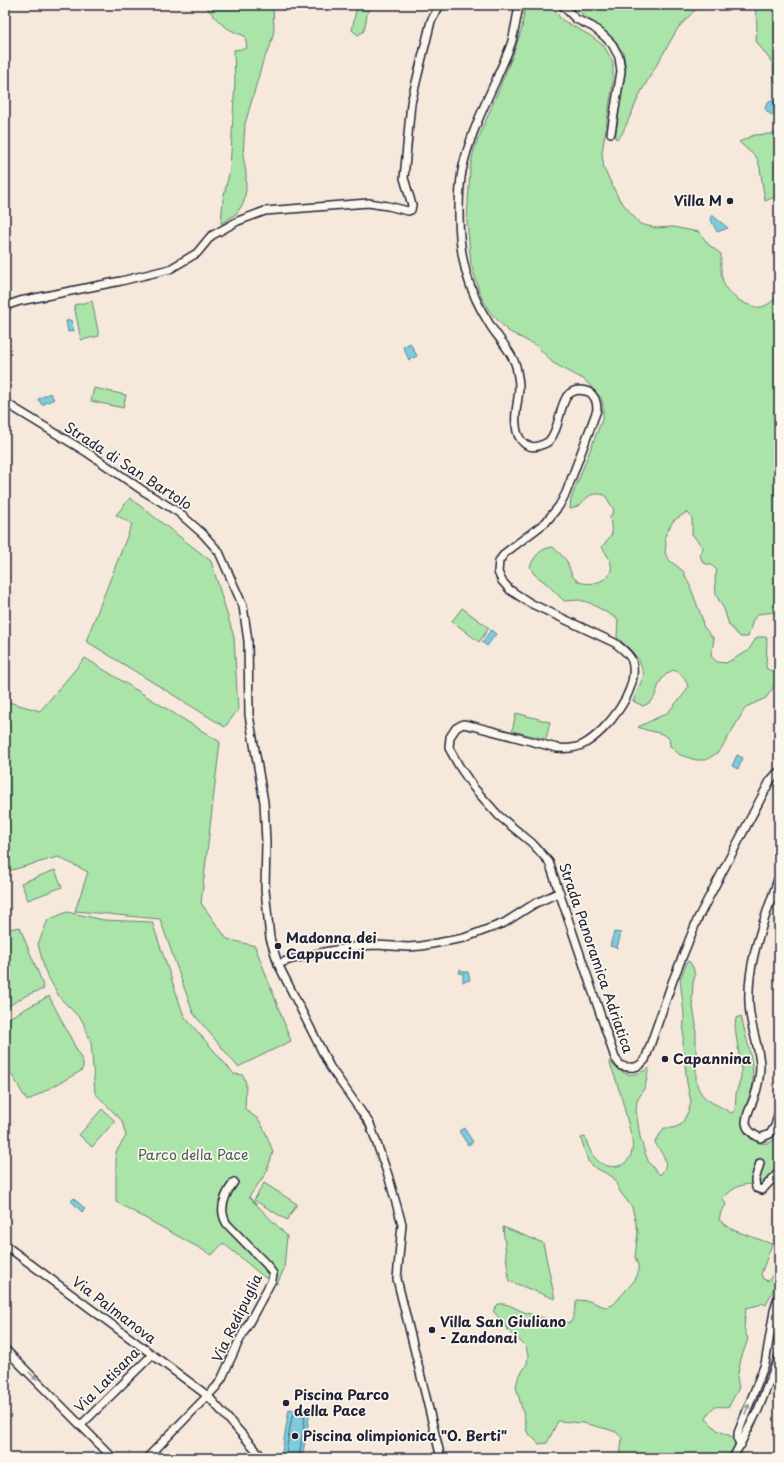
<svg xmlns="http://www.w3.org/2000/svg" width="784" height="1463" viewBox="0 0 784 1463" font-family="'Playpen Sans',sans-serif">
<rect width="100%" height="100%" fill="#f6e9db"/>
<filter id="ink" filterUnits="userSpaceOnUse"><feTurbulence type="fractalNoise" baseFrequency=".025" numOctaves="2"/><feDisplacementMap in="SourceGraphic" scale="8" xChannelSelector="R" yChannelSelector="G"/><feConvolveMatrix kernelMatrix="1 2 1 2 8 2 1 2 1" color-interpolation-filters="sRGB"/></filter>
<g filter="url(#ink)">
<g fill="#aae4a9" stroke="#668372">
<path d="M205,5H273L274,31L270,47L263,61L245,124L243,156L246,172V189L244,202L236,214L221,224L223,199L230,170L235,81L234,50L247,48L245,36C224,29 218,22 205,5Z"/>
<polygon points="357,5 369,5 364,31 358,35 352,30"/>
<path d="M525,5H550L562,20L591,36L604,46L613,62V82L602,153L604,169L619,199L640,224L656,228L673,227L699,232L709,245L721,254C721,264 720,274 724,284C727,295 750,309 761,307C768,306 774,299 779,295V610L775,612L758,614L753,620L748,637H740L729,625L724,609L716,595L715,579L717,570L711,565L703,563L700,555L703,548L692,534V518L687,512L673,521L665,536L666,544L665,553L669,560L683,571L690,586L702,618L703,626L714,639L711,656L717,662L726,663L748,651L757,637H767L766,668L779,675V679L766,698L746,707L723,746L717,753L706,760H696L680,755L670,746L669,738C659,731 649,732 638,727L667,713L684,694L688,687C685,677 682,673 673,670C650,682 664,698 643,706L633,701L644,675L639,660L634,654L617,637L618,619L590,603L580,600L564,601L547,584L534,574L530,567C534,556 541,548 553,547C557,551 562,555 566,560C571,568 569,576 578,581C587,587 609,582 611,570C613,562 606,554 602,547L612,534L610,517L614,510L605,495C583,490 588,505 570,509L571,499L603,417V405L601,398L585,380L553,363L537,346L508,331L490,312L481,297L471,264L467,221L470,169L474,149L513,55L522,28Z"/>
<polygon points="570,5 705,5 694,11 678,28 641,92 622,134 618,139 615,138 626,68 623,52 612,38 602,29"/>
<polygon points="753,5 779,5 779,86 774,81 773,64 756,41 757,24 755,7"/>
<polygon points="779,131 779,195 765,201 760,168 757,158 739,142 754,135 771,134"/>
<polygon points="92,301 99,336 81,340 74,305"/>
<polygon points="94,388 126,395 123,408 91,401"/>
<polygon points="130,498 211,561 234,637 238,710 225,727 86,641 132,524 116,515"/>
<polygon points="462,608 489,628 479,642 452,621"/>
<polygon points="85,658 220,742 201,903 227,939 255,946 291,1041 238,1067 193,1013 160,919 75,911 88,872 58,857 5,872 5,701 40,711"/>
<polygon points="516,713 550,722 546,739 512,731"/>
<polygon points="55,870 62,887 28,900 21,883"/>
<polygon points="67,912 104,920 152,922 184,1016 234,1074 243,1075 246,1083 245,1109 259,1120 265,1131 273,1152 266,1173 249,1197 287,1236 284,1269 277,1284 264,1277 223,1243 212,1255 116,1202 116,1152 126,1136 122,1121 95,1093 91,1042 82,1020 60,998 45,971 38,944 48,920"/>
<path d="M20,927C27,949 38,968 44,989L29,994L5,1008V930Z"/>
<path d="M689,961L693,967L695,976L693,983L692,1000L696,1025V1080C700,1102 715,1102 731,1113L735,1111L736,1094L741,1077V1069L735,1027L736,1018L741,1016C746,1038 754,1061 753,1083C752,1096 740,1113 743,1125C746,1143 769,1151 779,1134V1168L765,1183C743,1185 740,1182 723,1198L726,1205L721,1212L719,1220L733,1230L772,1244L761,1274L763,1279L768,1281L776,1271L779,1264V1278L766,1305L762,1303L759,1305L746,1308L744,1328L748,1339L741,1359L737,1378L739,1388L729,1406C724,1408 717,1405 713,1408C710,1410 708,1416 706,1419L717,1430L735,1438L736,1443L729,1458H620L622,1438L616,1432L607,1429L583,1423L558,1421L547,1443L539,1444L527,1432L524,1416L516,1387L518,1378L527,1364L528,1355L526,1347L520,1341L509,1332L503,1322L493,1311L498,1304C510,1303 513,1308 524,1312C539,1317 554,1321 570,1323C575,1316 574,1309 577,1300L589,1301L605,1307L613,1305L634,1281L638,1274V1265L635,1257L638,1232L632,1207L621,1193L613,1177L594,1167L588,1161L581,1138L585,1137C588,1145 590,1153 596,1159C607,1171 629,1169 632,1151C634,1142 630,1132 628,1123C623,1102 617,1081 609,1061C623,1075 631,1079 649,1068L645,1087L637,1101L636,1110L640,1137L645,1153L649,1163L660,1175C673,1161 660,1154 655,1142L664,1128H673L681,1125L689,1110L691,1102L687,1083L683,1044L684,1014L680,979L687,962Z"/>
<polygon points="49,996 83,1062 83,1067 81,1071 27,1101 5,1063 5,1020"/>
<polygon points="102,1109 115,1121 92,1147 79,1135"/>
<polygon points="264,1183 297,1204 287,1220 254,1200"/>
<polygon points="503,1227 543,1243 555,1299 509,1281"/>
</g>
<g fill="#7dcbdb" stroke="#59879b">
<path d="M774,100L779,102V115C773,117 768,114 765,108L767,103Z"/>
<polygon points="712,215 728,228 717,232 710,218"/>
<polygon points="71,320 74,331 68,332 66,321"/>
<polygon points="410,343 417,356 409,360 403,347"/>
<polygon points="50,393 54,399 42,405 38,399"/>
<polygon points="491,630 496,634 487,646 482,642"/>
<polygon points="737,755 743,758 738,769 732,766"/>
<polygon points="614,932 621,933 617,948 610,946"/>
<polygon points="460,969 464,972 468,972 470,980 463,982 463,974 459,973"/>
<polygon points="464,1128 473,1142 468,1145 459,1131"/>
<polygon points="74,1198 85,1209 82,1212 71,1201"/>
<polygon points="289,1409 310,1413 302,1458 281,1458"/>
</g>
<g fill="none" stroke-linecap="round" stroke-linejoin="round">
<polyline stroke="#46667b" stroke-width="1" points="285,1458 292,1416 294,1414 304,1416 305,1418 299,1458"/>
<g stroke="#22223b" stroke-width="10">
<g id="minor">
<path d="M519,5C517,17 515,29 512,41C508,54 501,67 496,80C484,106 471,134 464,162C460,177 459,197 459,213C459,256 467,289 490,325C498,338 511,350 516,366C517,372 519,380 519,386C519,400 514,412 516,425C517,440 527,451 541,445C544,444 547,443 549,441C560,428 558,410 567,396C573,389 581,389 589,392C596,396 597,403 597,410L566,493L559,506L546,522L505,553L499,561L498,572L502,581L510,590L530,603L615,643C621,648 630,654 632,661C640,690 607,731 584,744C575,749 566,749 557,748L473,726L463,724L456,728L450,737L449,748L459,766L474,788L499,816L532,843L549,862L615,1058L621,1066C632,1068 637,1069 645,1060L673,980L698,918L770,781L776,774L779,772"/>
<polyline points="562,5 576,19 593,27 604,36 612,44 619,57 621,71 611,133"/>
<polyline points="5,308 8,305 20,301 121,281 170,269 197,253 211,236 238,221 265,211 368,203 388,206 408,211 411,210 412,205 404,178 411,103 431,21 440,5"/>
<polyline points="5,401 9,405 88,453 145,492 178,512 203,534 219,552 243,606 248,641 249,715 264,802 266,842 265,890 270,938 278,964 330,1067 370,1124 388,1175 402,1224 397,1279 441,1458"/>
<path d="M779,876C766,917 747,959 749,1002C749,1024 759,1044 760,1065C760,1076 758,1087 754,1098C748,1115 737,1127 760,1138L770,1134L775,1126L779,1111"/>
<polyline points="278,964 289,960 324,952 359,946 376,945 408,947 421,946 464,938 504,923 534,904 560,892"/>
<polyline points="760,1163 755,1180 756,1188 762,1190 779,1172"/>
<polyline points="5,1245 208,1396 263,1458"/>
<polyline points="5,1349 113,1458"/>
<polyline points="81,1425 152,1355"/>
<polyline points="741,1445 738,1440 738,1433 765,1364 774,1311 779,1294"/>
<path d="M147,1458L217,1386L222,1378L238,1343L272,1280L273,1274L267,1265L227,1224C218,1210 225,1194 234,1182"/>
<polyline points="733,1458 758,1410 779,1357"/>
</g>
</g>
<use href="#minor" stroke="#fbf7ec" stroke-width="7"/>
</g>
<defs><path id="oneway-solid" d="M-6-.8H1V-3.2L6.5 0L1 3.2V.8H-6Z"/></defs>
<g fill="#99979c">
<use href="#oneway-solid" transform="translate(33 1376) rotate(45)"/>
<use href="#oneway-solid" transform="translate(747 1409) rotate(-69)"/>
</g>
</g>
<g fill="#22223b" stroke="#fbf7ec" stroke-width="1.5">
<circle cx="730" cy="201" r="4"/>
<circle cx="278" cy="946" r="4"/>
<circle cx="665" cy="1059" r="4"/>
<circle cx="432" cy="1330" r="4"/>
<circle cx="286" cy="1403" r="4"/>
<circle cx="295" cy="1436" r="4"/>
</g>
<g text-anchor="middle" stroke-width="3.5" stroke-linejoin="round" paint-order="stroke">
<g font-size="14" font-weight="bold" fill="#22223b" stroke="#fbf7ec" text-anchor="start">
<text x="722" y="206" text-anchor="end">Villa M</text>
<text x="286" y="943">Madonna dei<tspan x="286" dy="16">Cappuccini</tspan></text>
<text x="673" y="1064">Capannina</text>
<text x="440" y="1327">Villa San Giuliano<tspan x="440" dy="16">- Zandonai</tspan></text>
<text x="294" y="1400">Piscina Parco<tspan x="294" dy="16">della Pace</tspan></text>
<text x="303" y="1441">Piscina olimpionica "O. Berti"</text>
</g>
<g font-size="14" fill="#22223b" stroke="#fbf7ec">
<text transform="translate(128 466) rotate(33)" y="5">Strada di San Bartolo</text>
<text transform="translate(596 958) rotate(71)" y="5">Strada Panoramica Adriatica</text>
<text transform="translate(114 1310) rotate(37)" y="5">Via Palmanova</text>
<text transform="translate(237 1318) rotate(-64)" y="5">Via Redipuglia</text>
<text transform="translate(107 1380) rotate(-45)" y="5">Via Latisana</text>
</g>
<g font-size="14" fill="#4b5c5c" stroke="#fbf7ec">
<text x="193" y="1160">Parco della Pace</text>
</g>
</g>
<rect width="784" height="1463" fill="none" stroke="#fbf7ec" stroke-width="20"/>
<rect x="10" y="10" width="764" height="1443" fill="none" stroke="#22223b" stroke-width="1.5" filter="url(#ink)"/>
</svg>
